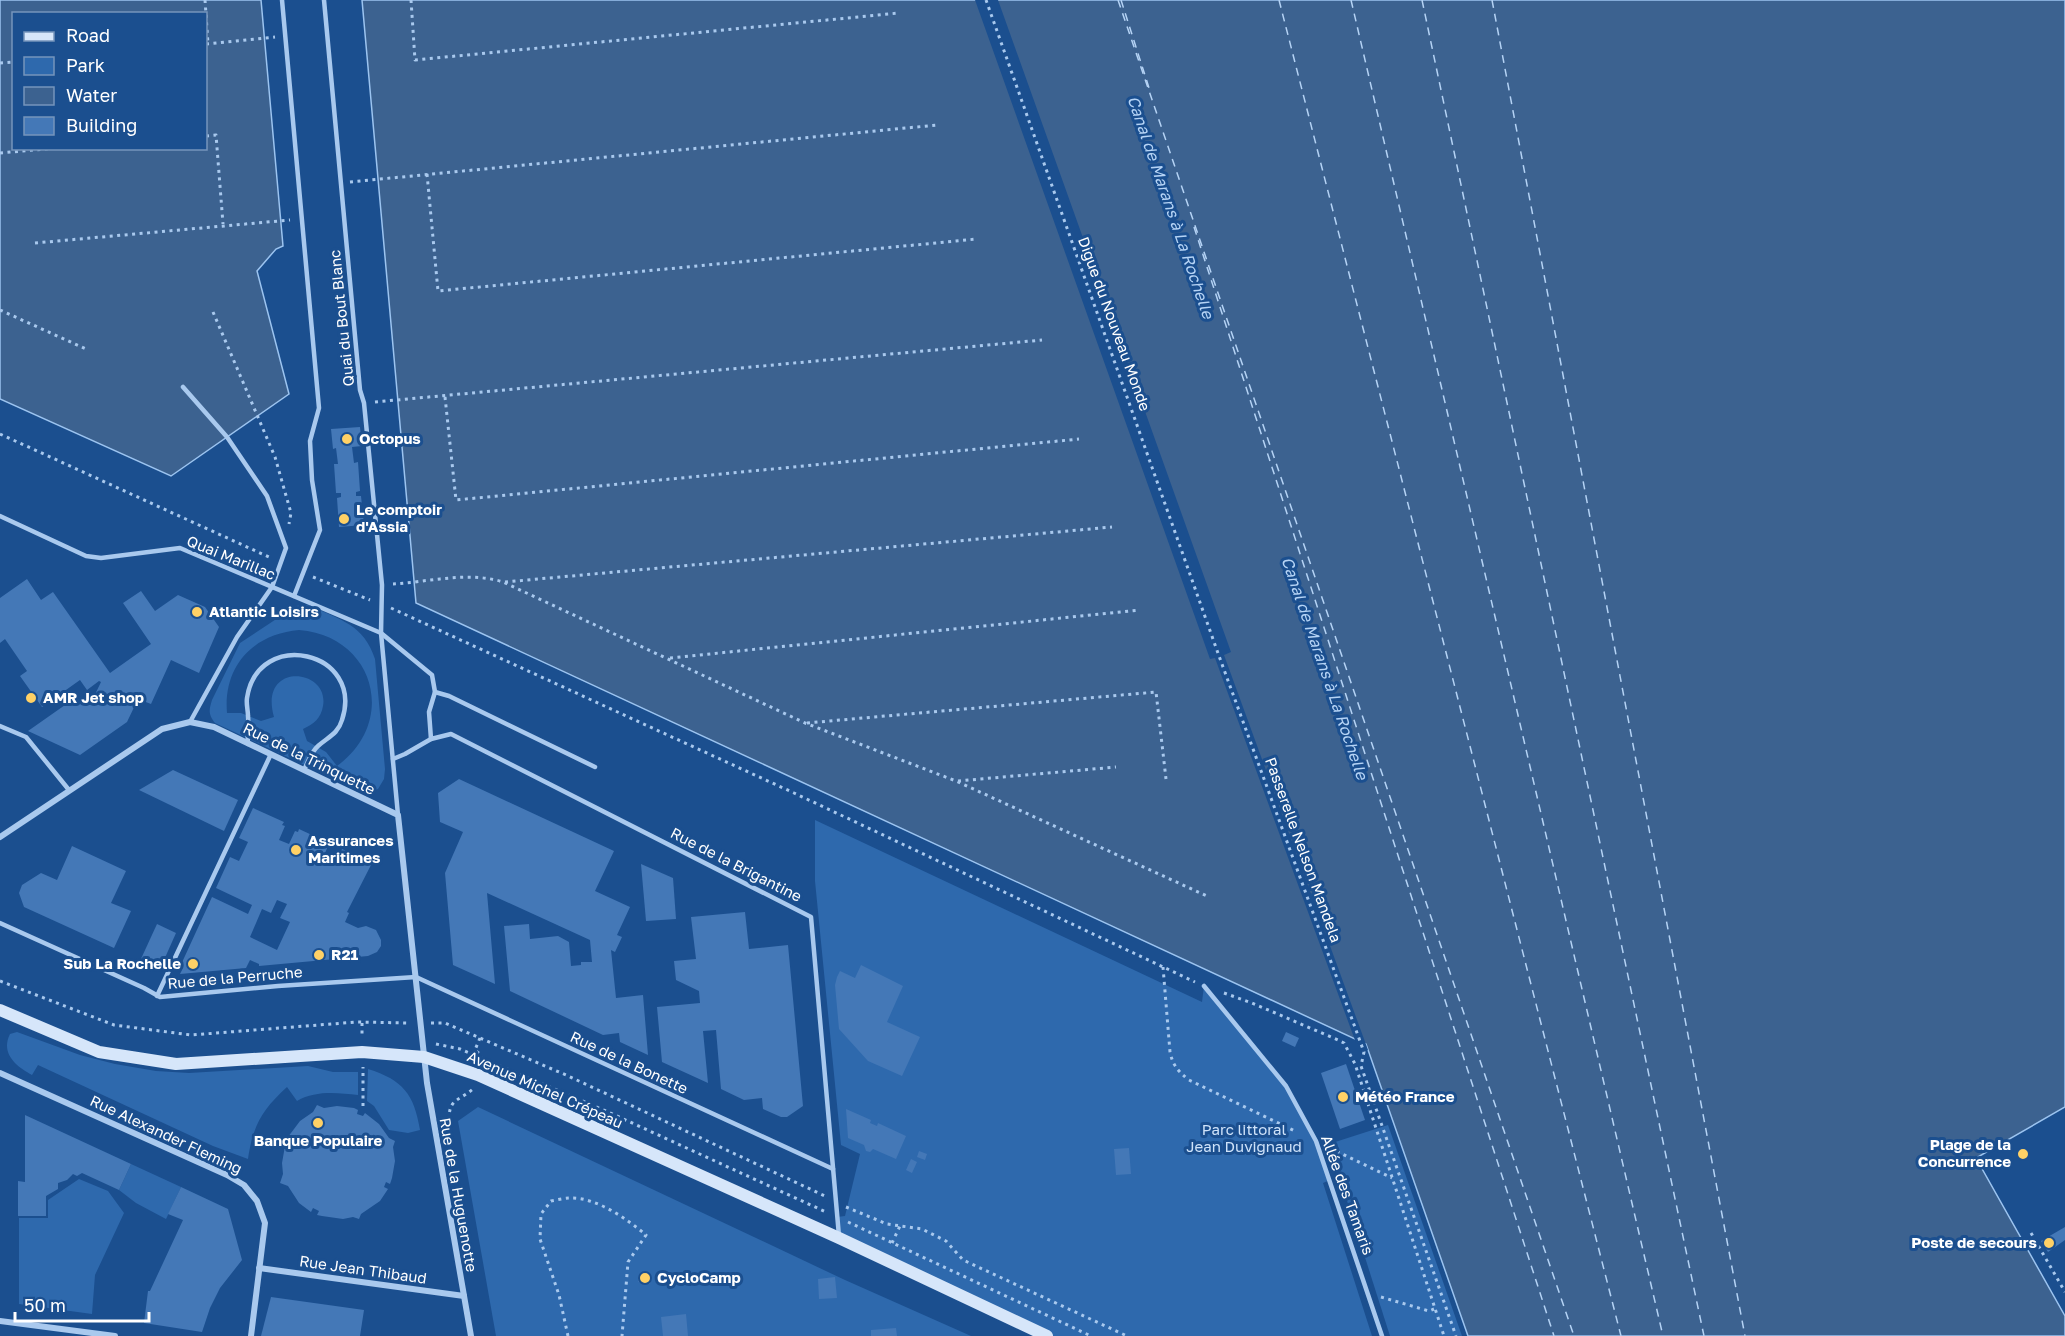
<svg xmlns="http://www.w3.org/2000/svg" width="2065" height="1336" viewBox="0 0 2065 1336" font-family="'Golos Text',sans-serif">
<rect width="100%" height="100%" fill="#1b4f8f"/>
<g fill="#2e69ad" fill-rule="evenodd">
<path d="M304,605L311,606C341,620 364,625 375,659L385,769L384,779L378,789L369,792L358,790L215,723C208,714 209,710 212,700L240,643L296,606ZM299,630C375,636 398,722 337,766L326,752L307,741L303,729C314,724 321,718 323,706C330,668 258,661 274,717L261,721L241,713H227C223,665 254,634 299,630Z"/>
<polygon points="815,820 1202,1002 1204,986 1286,1086 1306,1121 1330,1180 1323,1183 1372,1336 1047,1336 839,1238 837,1217 845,1216 860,1154 841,1145 815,881"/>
<path d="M17,1032L80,1055L115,1064L156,1071L189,1073L308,1066L333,1072H358V1095C338,1093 316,1090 297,1101L287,1087C262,1110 253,1125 248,1159L213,1146L38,1065L32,1075C17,1067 0,1054 10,1034Z"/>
<path d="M368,1069C403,1080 414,1094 420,1130L408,1133L389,1130L374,1106L367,1101Z"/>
<polygon points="478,1107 845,1280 971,1336 496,1336 458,1121"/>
<polygon points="1388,1125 1462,1336 1390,1336 1329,1144"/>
<polygon points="131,1164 181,1187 166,1219 136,1203 119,1190"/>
<polygon points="79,1179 108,1191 124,1213 95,1275 92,1314 19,1304 19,1218 48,1218 48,1200"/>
</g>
<g fill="#3c6290" stroke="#9cc4f0" stroke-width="1.5" fill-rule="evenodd">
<path d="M0,0H261L283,246L276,249L257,271L289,394L171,476L0,399ZM14,14H206V148H14Z"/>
<polygon points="362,0 2065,0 2065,1107 1976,1158 2065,1316 2065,1336 1468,1336 1366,1044 416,603"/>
</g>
<polygon fill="#1b4f8f" points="975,0 998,0 1231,652 1224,655 1368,1050 1366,1051 1364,1046 1356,1043 1215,658 1210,659"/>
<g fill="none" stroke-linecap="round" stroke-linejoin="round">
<g stroke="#b5d3f5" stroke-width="1.5" stroke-dasharray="8 6" stroke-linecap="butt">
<polyline points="1118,0 1574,1336"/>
<polyline points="1121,0 1150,91"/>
<polyline points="1279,0 1621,1336"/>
<polyline points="1351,0 1663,1336"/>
<polyline points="1422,0 1704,1336"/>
<polyline points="1492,0 1745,1336"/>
<polyline points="1194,227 1554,1336"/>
</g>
</g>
<g fill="#4478b7" fill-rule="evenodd">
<polygon points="360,427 362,446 352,447 354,463 358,462 360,491 356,492 356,496 361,496 364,525 339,527 337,498 341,497 341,493 336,493 334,464 338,464 336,448 333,449 331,429"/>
<polygon points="27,579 41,600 53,592 110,673 151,644 123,603 141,591 155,611 178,595 205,607 219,627 199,673 171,660 151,704 138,699 127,722 80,755 28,731 75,698 90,705 101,682 99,681 87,690 80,680 42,707 20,676 27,671 5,639 0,643 0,598"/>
<polygon points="173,770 238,800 224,831 139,790"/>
<polygon points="459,779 614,851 595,891 630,907 617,935 622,937 615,952 611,950 616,998 643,995 648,1055 620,1042 619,1033 603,1035 510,991 504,926 529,924 530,939 558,936 569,942 571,966 581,965 581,962 592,962 590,940 487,893 495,984 453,965 445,873 463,832 440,822 438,793"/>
<path d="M253,808L284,822L282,825L285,826L279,840L289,844L295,831L298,832L299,829L327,842L325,845L328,846L322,860L326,862L331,864L338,851L341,852L342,849L372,863L347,912L349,913L345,922L358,928L366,926L376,930L381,940V946L377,952L368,956L259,966V964L250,960L246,968L180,974L182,970L179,969L212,897L248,914L252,905L216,888L230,857L239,861L248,842L239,838ZM277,900L287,904L280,918L290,922L277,950L250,937L262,909L271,913Z"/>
<polygon points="72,846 126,871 111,903 131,911 114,948 24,907 19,893 22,885 41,873 57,880"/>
<polygon points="641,864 673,878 676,919 646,921"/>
<polygon points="745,912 749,949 788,945 803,1106 787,1117 781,1117 763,1109 762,1098 744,1100 721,1089 716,1030 703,1031 708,1083 662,1062 657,1007 700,1003 699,991 676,980 674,961 696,959 691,917"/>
<polygon points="157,924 176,933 160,969 140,961"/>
<polygon points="861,965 903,986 887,1022 920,1037 902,1076 868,1061 839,1029 835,985 837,977 840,971 855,978"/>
<polygon points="1286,1032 1299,1038 1295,1047 1282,1041"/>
<polygon points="1346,1064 1365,1120 1340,1129 1321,1073"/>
<polygon points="317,1105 324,1108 337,1106 354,1108 358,1110 357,1114 363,1116 365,1113 379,1124 389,1138 395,1141 393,1147 395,1161 392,1178 390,1184 386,1182 384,1187 388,1189 380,1201 361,1214 359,1219 353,1217 343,1219 322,1216 317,1215 319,1211 313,1208 311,1212 299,1203 288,1186 280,1183 283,1174 282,1163 285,1146 286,1142 290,1144 292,1138 288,1137 300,1121 313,1112"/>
<polygon points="846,1109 871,1120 870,1123 877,1126 878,1123 906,1136 896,1159 873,1149 870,1152 866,1151 864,1145 848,1138"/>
<polygon points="25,1115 131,1164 119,1190 82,1173 77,1176 73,1174 67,1180 58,1183 58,1189 46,1196 46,1216 18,1216 18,1181 25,1182"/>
<polygon points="1129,1148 1131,1174 1116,1175 1114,1149"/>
<polygon points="919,1151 927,1154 925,1160 917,1157"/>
<polygon points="911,1159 917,1162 912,1173 906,1170"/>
<polygon points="181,1187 228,1209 242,1260 220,1288 210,1308 202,1332 144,1323 148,1291 150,1291 183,1220 168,1214"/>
<polygon points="2065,1227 2065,1240 2048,1252 2041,1241"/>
<polygon points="639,1274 651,1276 650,1284 638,1282"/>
<polygon points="835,1277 837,1298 819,1299 818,1279"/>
<polygon points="271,1297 364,1310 360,1336 261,1336"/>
<polygon points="686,1314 688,1336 663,1336 661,1317"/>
<polygon points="896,1328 897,1336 871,1336 871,1330"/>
</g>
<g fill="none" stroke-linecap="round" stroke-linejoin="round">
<g stroke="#a9c9ee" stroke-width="3" stroke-dasharray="3 4.5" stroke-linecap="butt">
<polyline points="205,0 208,44"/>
<polyline points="411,0 415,60 899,13"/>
<polyline points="986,0 1219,656 1364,1052 1361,1066 1456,1336"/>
<polyline points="206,44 275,37"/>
<polyline points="0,63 14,62"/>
<polyline points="206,136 216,135 223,224"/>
<polyline points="0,153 56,148"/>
<polyline points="427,174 438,291 977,239"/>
<polyline points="350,182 937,125"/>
<polyline points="35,243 290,220"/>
<polyline points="0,310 86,349"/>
<polyline points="213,312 275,457 291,513 289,524"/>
<polyline points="445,397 456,500 1079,439"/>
<polyline points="375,402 1042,340"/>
<polyline points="0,434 271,558"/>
<polyline points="313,577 370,600"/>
<polyline points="505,582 1112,527"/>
<path d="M393,584C428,582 469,571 503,582L805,723L956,781L1209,897"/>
<polyline points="391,608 794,793 1195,982"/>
<polyline points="670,658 1140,610"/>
<polyline points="807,723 1156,692 1166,779"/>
<polyline points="958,781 1116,767"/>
<path d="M1163,967L1170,1052C1173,1066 1178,1071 1189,1080L1297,1132"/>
<polyline points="0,981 114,1025 191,1035 357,1022 409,1023"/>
<polyline points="1224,993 1252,1003 1338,1040 1344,1043 1355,1064 1444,1336"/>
<polyline points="362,1023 362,1036"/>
<polyline points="431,1023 445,1023 566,1075 825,1196"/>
<polyline points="480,1038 475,1050 482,1056"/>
<polyline points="436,1044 460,1049 606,1111 826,1212"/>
<polyline points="363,1106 363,1067"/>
<path d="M447,1126L449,1125C448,1098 456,1103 473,1089"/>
<polyline points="1330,1148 1392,1178"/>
<polyline points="846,1207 887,1224 922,1229 946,1241 963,1260 1127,1336"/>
<polyline points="848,1222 1091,1336"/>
<polyline points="2031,1233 2065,1292"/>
<polyline points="892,1243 900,1226"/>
<polyline points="1381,1297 1429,1311 1434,1309"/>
<path d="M568,1336L559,1295L540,1239L541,1214L551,1201C557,1200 564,1198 570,1198C596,1197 627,1219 646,1235L628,1262L622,1336"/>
</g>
<g stroke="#a9c9ee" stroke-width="4.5">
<polyline points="282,0 319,408 310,441 312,480 320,530 294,596"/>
<polyline points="324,0 360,390 364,403 382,585 381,633 398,815"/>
<polyline points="183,387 227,437 267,496 286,548 272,587 237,637 190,722"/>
<polyline points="0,516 86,556 101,558 180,548 381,633 432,675 435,692 429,712 431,739"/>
<polyline points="435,692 449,696 595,767"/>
<polyline points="0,726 26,737 69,790"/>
<path d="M248,744C247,734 249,726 248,716C248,710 246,704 247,698C258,627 365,651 342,720C338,734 328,737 318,746C311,752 308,762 304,770"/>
<polyline points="393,759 405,754 431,739 451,734 811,917 839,1236"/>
<polyline points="0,923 144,988 160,997 278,986 416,977 833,1169"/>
<polyline points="1204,986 1286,1086 1316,1141 1382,1336"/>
<polyline points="157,996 271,754"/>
</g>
<g stroke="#a9c9ee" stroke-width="6">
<polyline points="0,837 162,729 190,722 214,727 398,815 427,1083 471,1336"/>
<polyline points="0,1073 227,1175 244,1185 257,1201 265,1223 251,1336"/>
<polyline points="259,1268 464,1296"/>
<polyline points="0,1321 115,1336"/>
</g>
<polyline stroke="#d6e6fa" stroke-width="12" points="0,1010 99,1052 176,1064 362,1052 424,1057 478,1075 839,1238 1047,1336"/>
</g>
<g fill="#ffd166" stroke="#1b4f8f" stroke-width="2">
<circle cx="347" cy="439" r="6"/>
<circle cx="344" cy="519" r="6"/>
<circle cx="197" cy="612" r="6"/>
<circle cx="31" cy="698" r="6"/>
<circle cx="296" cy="850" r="6"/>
<circle cx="319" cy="955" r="6"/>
<circle cx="193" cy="964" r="6"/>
<circle cx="1343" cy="1097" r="6"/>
<circle cx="318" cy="1123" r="6"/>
<circle cx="2023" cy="1154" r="6"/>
<circle cx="2049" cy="1243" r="6"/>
<circle cx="645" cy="1278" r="6"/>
</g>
<g text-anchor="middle" stroke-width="6" stroke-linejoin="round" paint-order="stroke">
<g font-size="15" fill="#fff" stroke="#1b4f8f">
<text transform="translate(342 318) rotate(-96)" y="5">Quai du Bout Blanc</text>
<text transform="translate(1114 324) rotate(70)" y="5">Digue du Nouveau Monde</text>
<text transform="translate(231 558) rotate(22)" y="5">Quai Marillac</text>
<text transform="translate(309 759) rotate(26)" y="5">Rue de la Trinquette</text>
<text transform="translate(1303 850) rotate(70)" y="5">Passerelle Nelson Mandela</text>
<text transform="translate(736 865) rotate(27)" y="5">Rue de la Brigantine</text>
<text transform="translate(235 978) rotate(-5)" y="5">Rue de la Perruche</text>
<text transform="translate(629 1063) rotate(25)" y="5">Rue de la Bonette</text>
<text transform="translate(545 1090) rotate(24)" y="5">Avenue Michel Crépeau</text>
<text transform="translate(166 1135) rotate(25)" y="5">Rue Alexander Fleming</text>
<text transform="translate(458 1195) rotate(80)" y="5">Rue de la Huguenotte</text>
<text transform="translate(1347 1195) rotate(70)" y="5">Allée des Tamaris</text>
<text transform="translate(363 1270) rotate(8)" y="5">Rue Jean Thibaud</text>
</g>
<g font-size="15" font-weight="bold" fill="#fff" stroke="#1b4f8f" text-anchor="start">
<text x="359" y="444">Octopus</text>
<text x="356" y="515">Le comptoir<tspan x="356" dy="17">d'Assia</tspan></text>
<text x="209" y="617">Atlantic Loisirs</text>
<text x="43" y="703">AMR Jet shop</text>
<text x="308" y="846">Assurances<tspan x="308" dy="17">Maritimes</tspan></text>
<text x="331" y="960">R21</text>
<text x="181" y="969" text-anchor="end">Sub La Rochelle</text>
<text x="1355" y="1102">Météo France</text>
<text x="318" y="1146" text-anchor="middle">Banque Populaire</text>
<text x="2011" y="1150" text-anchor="end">Plage de la<tspan x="2011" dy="17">Concurrence</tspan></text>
<text x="2037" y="1248" text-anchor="end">Poste de secours</text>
<text x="657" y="1283">CycloCamp</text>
</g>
<g font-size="15" fill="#cfe3fa" stroke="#1b4f8f">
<text x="1244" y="1135">Parc littoral<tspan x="1244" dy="17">Jean Duvignaud</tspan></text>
</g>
<g font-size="16" font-style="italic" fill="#b5d3f5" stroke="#1b4f8f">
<text transform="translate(1171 207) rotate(71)" y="6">Canal de Marans à La Rochelle</text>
<text transform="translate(1325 668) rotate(71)" y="6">Canal de Marans à La Rochelle</text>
</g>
</g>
<rect x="12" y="12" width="195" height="138" fill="#1b4f8f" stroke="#7695bc" stroke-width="1.5"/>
<rect x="24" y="32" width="30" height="9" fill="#d6e6fa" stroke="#7695bc" stroke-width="1.5"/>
<text x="66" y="42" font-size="18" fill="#ffffff">Road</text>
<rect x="24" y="57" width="30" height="18" fill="#2e69ad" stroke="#7695bc" stroke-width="1.5"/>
<text x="66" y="72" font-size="18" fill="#ffffff">Park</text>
<rect x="24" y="87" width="30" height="18" fill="#3c6290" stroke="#7695bc" stroke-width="1.5"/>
<text x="66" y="102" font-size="18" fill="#ffffff">Water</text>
<rect x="24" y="117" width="30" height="18" fill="#4478b7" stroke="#7695bc" stroke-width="1.5"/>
<text x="66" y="132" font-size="18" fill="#ffffff">Building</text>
<path d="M15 1312v9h134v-9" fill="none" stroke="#ffffff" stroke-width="3"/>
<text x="24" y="1312" font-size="18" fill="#ffffff" stroke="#1b4f8f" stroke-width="4.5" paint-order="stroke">50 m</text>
</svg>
